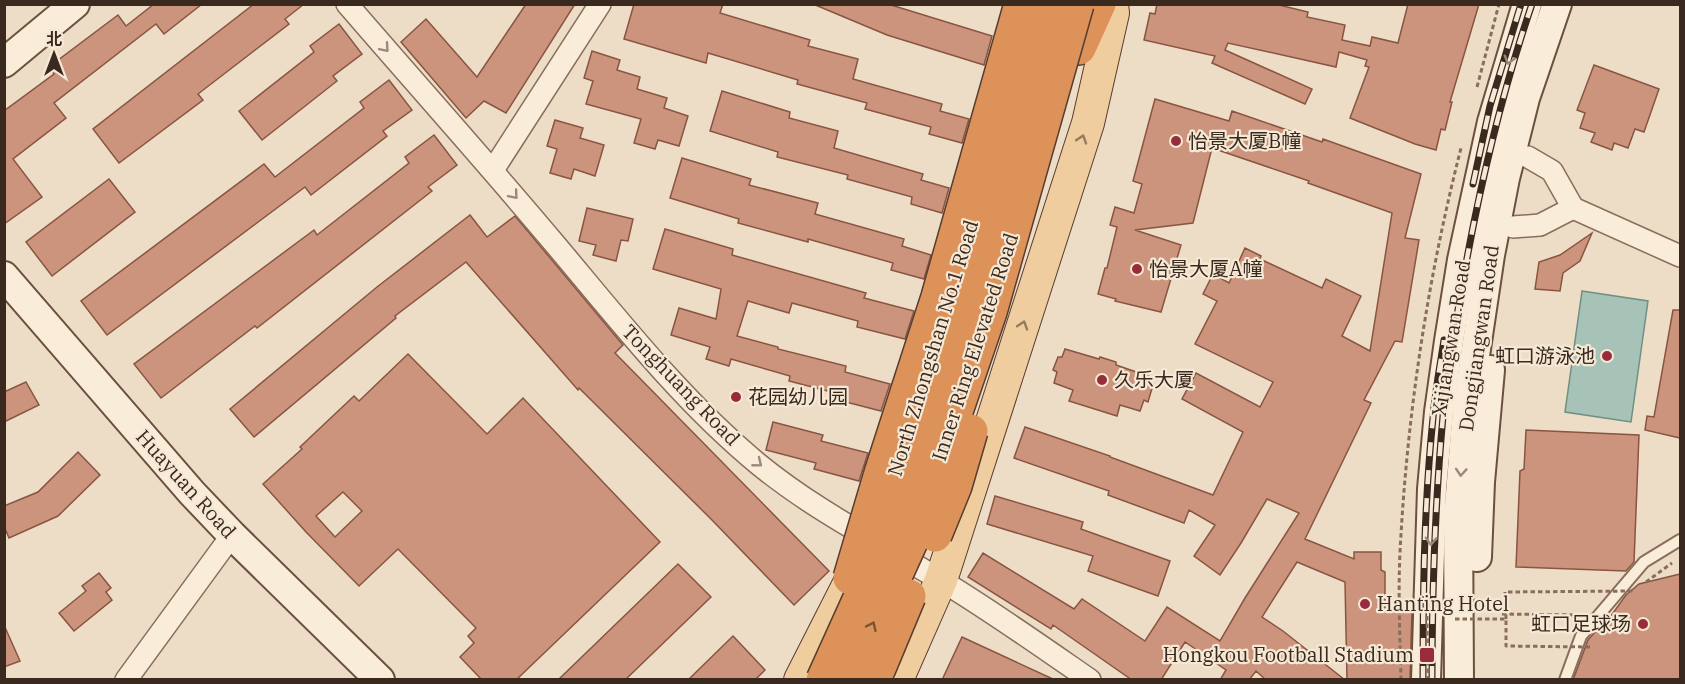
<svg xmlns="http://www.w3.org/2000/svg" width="1685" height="684" viewBox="0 0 1685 684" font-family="'IBM Plex Serif','Noto Sans SC',serif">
<rect width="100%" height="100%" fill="#eeddc6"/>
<polygon fill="#a7c2b7" stroke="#6e9083" stroke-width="1.5" points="1582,291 1648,301 1631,422 1565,412"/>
<g fill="#cc947c" stroke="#885542" stroke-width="1.5" fill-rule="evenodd">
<polygon points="154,4 202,4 164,34 156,24 54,103 66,118 13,159 42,197 4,224 4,111 54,74 49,67 118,15 126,26"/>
<polygon points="254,4 304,4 285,19 289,24 198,94 203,100 119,163 93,129"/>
<polygon points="526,4 575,4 506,113 484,101 466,118 401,42 426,19 477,77"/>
<polygon points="634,4 723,4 720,13 810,40 808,46 858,59 853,79 942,104 940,111 969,119 962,143 929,134 931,127 865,109 867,103 797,84 798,80 708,53 706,63 624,39"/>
<polygon points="813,4 888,4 992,36 984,65 887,35"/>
<polygon points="1157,4 1275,4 1308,12 1307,17 1345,25 1342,40 1370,46 1372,37 1398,43 1408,4 1479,4 1450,102 1452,102 1445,130 1441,129 1436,150 1415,144 1350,118 1369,67 1365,66 1367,60 1339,52 1336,67 1228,43 1225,50 1312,89 1305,104 1212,63 1215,56 1144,40 1150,13 1155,14"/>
<polygon points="339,24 362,54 333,76 337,81 262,140 239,111 314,52 310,46"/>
<polygon points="592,51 620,60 617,70 640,77 637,89 667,98 664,108 688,116 679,146 658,140 655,149 634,143 641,119 586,104 593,81 584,78"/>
<polygon points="1594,65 1659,89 1644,132 1635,129 1628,148 1614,143 1612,150 1591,142 1595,133 1580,128 1585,113 1577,110"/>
<polygon points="389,80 412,110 383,131 387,136 311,195 305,187 107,335 81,301 264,164 275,177 364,108 360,102"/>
<polygon points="722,91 790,112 789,118 838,131 834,148 923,174 921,180 949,188 942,213 911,204 912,197 847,179 848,175 777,157 778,152 710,131"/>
<polygon points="1155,99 1229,121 1232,111 1322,142 1323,139 1421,174 1405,238 1419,240 1402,342 1395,341 1364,400 1371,403 1305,539 1354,559 1354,552 1381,552 1381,570 1385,572 1385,610 1412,611 1410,680 1347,680 1345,582 1297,562 1262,617 1283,631 1345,680 1266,680 1256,671 1249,680 1220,680 1226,670 1185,642 1161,680 1132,680 1053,625 1051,629 968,577 983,553 1074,609 1082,599 1145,641 1167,607 1220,641 1245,598 1299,513 1267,499 1241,543 1220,575 1194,556 1215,525 1189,510 1184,523 1108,495 1109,491 1014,458 1025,427 1110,456 1110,457 1213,495 1243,432 1182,399 1196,373 1260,407 1273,382 1195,344 1217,301 1203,294 1213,274 1229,283 1245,248 1261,256 1260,259 1322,288 1326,279 1361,296 1342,336 1370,351 1392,213 1308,183 1309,181 1212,148 1193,223 1135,230 1181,245 1161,312 1115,301 1116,299 1098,294 1105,268 1107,268 1117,227 1110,225 1115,207 1134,213 1142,184 1133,181"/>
<polygon points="555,120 583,128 580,138 604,145 595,176 574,169 571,179 550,173 557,149 547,146"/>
<polygon points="434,135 457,165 428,187 432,191 257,328 255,326 161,398 134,364 314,230 317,235 409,163 405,157"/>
<polygon points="682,158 751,179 749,185 818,203 815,214 904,239 902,246 931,255 924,279 891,270 893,263 808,239 808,242 738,223 739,219 670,198"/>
<polygon points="109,179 135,212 52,276 26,242"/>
<polygon points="587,208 633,219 628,241 621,240 616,261 593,255 596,245 579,241"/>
<polygon points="470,215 487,237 515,216 623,345 615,353 829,571 794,605 711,519 579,388 578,390 466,262 395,316 396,318 254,437 230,409 377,287"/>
<polygon points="665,229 733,249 732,255 866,293 864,298 914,311 905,339 857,327 858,321 792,303 789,313 748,301 737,336 778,347 778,349 846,366 845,372 890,384 881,411 838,400 839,394 789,381 790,376 731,359 729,366 706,359 710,347 671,335 679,308 716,319 721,289 653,269"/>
<polygon points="1592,233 1580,261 1563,273 1560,291 1535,289 1539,262 1560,255"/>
<polygon points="1673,310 1680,310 1680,438 1645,430 1647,416 1654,417"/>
<polygon points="1065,349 1099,359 1100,357 1116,362 1116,365 1151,377 1148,384 1153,385 1148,402 1144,400 1140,411 1120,405 1117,416 1069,401 1073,390 1054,383 1057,372 1053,370 1058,357 1062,357"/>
<path d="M408,354L487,434L523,398L660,542L516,680H482L460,657L474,643L468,636L476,628L398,549L359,586L306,532L263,484L302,449L300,447L354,396L359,401ZM343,492L362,511L335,537L316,516Z"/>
<polygon points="26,382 39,405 4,422 4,392"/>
<polygon points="773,422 823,435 821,441 868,453 859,481 814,469 816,463 766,450"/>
<polygon points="1526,430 1639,435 1634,562 1626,571 1516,567 1520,471 1524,469"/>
<polygon points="78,452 100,475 58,516 9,538 4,526 4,506 38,492"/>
<polygon points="995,496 1083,522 1081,529 1170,561 1158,596 1088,571 1093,556 987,524"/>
<polygon points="678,564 711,597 625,680 558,680"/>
<polygon points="99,573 111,588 106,592 112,600 74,631 59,613 86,591 82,586"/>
<polygon points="1680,574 1680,680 1573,680 1588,640 1594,633 1603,627 1626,595 1639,584"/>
<polygon points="4,625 20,661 4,667"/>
<polygon points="733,636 765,670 755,680 688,680"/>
<polygon points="962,637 1055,680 942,680"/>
</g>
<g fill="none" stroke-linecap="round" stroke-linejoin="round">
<g stroke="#896e5c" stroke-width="14">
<polyline id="lane" points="1565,680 1581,636 1644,562 1680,540"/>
</g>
<g stroke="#896e5c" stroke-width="24">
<g id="street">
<path d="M347,4C416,84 486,162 554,243C618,319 680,399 757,463C814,510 880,543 942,581C993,612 1041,646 1090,680"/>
<polyline points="1528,157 1552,171 1573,208"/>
<polyline points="493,170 600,4"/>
<polyline points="1573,208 1680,256"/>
<polyline points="1513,227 1540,225 1573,208"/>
<polyline points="126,680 232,535"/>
</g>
</g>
<g stroke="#6b503f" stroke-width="32">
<g id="secondary">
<polyline points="4,63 75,4"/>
<polyline points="4,276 192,493 232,535 380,680"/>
<polyline points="1477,557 1480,482 1490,370"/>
<polyline points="1426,680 1432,489 1439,412 1449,341 1462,260 1492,122 1527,4"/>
<polyline points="1459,680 1458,518 1467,409 1490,255 1505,178 1525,98 1557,4"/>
</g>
</g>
<g stroke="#573d30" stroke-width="34">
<g id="primary">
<polyline points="800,680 861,560"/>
<polyline points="897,680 941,580 1088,123 1113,13 1112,4"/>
</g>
</g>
<g stroke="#573d30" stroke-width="36">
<polyline id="highway" points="1079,48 1099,4"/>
</g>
<g stroke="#896e5c" stroke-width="3" stroke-dasharray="4.5 3" stroke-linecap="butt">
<polyline points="1477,87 1499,4"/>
<polyline points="1646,582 1672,563"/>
<polyline points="1502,614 1582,615"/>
<path d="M1401,680C1400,637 1398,595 1400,552C1407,416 1427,281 1461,148"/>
</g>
<use href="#lane" stroke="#f9ecd9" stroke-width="10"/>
<use href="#street" stroke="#f9ecd9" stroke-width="21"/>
<use href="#secondary" stroke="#f9ecd9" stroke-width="28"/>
<use href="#primary" stroke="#f0cd9f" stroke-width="32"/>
<use href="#highway" stroke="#dc9258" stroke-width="33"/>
<g stroke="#3a291f" stroke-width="7">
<g id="rail">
<polyline points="1473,184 1490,106 1521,4"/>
<path d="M1423,680C1423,592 1424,505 1433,418C1435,392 1440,366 1444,340"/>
<path d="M1432,680C1432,592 1435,504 1443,416C1446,385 1451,353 1456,322C1473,215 1497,107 1532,4"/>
</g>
</g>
<use href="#rail" stroke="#f5e8d5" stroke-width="4.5" stroke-dasharray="14" stroke-linecap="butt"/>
<g stroke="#573d30" stroke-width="36" stroke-linecap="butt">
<g id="highway-bridge">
<polyline points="935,535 955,486 971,431"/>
<polyline points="850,578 882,470 938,297 1021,4"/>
<polyline points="823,680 890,532 939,381 1052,4"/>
<polyline points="848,680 913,537 990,312 1077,4"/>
<polyline points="873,680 879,668 909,596"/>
</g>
</g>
<g stroke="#896e5c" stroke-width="3" stroke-dasharray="4.5 3" stroke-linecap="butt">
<polyline points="1427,616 1428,680"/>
<polyline points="1455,619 1506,619 1506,646 1591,647"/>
<polyline points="1506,619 1505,592 1635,591"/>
</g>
<use href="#highway-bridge" stroke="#dc9258" stroke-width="33"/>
</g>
<defs><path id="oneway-chevron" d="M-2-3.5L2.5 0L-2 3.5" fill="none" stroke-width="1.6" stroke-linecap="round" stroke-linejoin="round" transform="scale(1.5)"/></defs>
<g stroke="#9a8a7c">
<use href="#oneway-chevron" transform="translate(385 48) rotate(49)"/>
<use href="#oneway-chevron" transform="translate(1509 60) rotate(106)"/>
<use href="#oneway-chevron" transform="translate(514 195) rotate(50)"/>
<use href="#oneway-chevron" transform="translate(758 463) rotate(39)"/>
<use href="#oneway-chevron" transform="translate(1461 472) rotate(94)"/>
<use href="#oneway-chevron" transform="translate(1431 541) rotate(92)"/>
</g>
<g stroke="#957b5f">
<use href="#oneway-chevron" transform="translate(1082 139) rotate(-72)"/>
<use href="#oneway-chevron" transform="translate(1023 325) rotate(-72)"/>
</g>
<use stroke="#7b5336" href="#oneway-chevron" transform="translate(872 626) rotate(-65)"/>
<g fill="#982c3a" stroke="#f5e8d5" stroke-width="2">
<circle cx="1176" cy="141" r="6"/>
<circle cx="1137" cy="269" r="6"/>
<circle cx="1607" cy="356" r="6"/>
<circle cx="1102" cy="380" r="6"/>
<circle cx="736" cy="397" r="6"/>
<circle cx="1365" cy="604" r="6"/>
<circle cx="1643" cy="624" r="6"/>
<rect x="1419" y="647" width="16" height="16" rx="3"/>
</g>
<g text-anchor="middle" stroke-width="4.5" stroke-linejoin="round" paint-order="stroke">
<g font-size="20" fill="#3a291f" stroke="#f5e8d5" text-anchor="start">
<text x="1188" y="148">怡景大厦B幢</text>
<text x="1149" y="276">怡景大厦A幢</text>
<text x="1595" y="363" text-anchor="end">虹口游泳池</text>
<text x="1114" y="387">久乐大厦</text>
<text x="748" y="404">花园幼儿园</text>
<text x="1377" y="611">Hanting Hotel</text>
<text x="1631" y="631" text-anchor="end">虹口足球场</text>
<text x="1414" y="662" text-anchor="end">Hongkou Football Stadium</text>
</g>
<g font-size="20" fill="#3a291f" stroke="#f5e8d5">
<text transform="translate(1451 338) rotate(-81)" y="7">Xijiangwan Road</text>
<text transform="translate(1479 338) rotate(-82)" y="7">Dongjiangwan Road</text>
<text transform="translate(975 347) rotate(-72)" y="7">Inner Ring Elevated Road</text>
<text transform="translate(933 348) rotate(-73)" y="7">North Zhongshan No.1 Road</text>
<text transform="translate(681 385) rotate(46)" y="7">Tonghuang Road</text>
<text transform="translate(186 484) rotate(48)" y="7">Huayuan Road</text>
</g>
</g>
<rect width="1685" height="684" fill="none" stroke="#3a291f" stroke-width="12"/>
<g transform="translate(54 54)" stroke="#f5e8d5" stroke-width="4.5" paint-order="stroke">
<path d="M0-4.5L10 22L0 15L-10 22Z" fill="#3a291f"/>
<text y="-9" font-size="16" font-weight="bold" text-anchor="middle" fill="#3a291f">北</text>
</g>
</svg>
